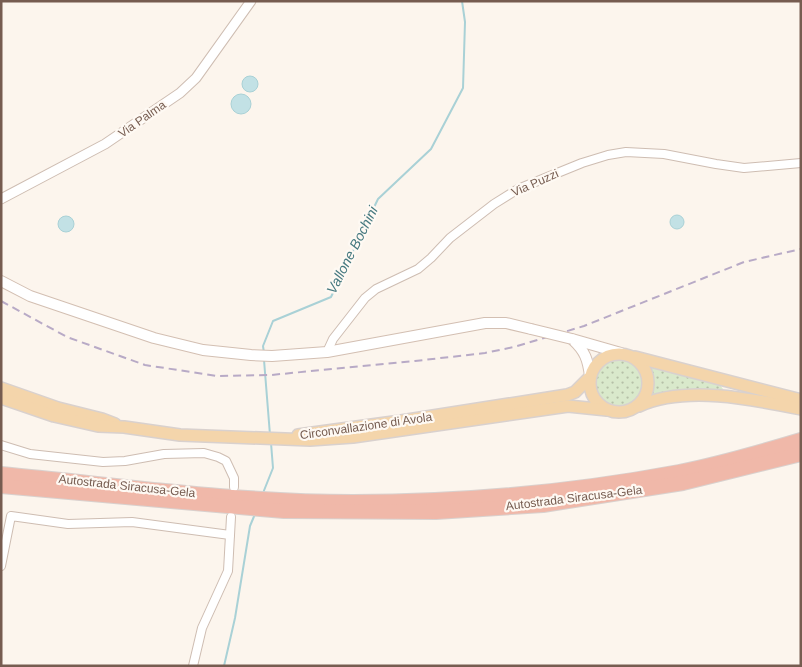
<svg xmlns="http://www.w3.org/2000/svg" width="802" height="667" viewBox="0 0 802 667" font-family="Helvetica,sans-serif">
<defs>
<pattern id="garden-dots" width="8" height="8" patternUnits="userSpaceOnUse" patternTransform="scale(1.25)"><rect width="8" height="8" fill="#d9e9cb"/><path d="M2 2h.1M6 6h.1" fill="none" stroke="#b5c0a7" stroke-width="1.8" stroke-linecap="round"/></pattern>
</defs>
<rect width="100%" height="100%" fill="#fcf5ed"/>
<g fill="url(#garden-dots)">
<circle cx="618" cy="383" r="25"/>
<polygon points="648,366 720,385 723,389 721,390 650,397 652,382"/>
</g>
<g fill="#c2e1e5" stroke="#a9d1d6">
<circle cx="250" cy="84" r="8"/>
<circle cx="241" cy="104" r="10"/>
<circle cx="677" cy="222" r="7"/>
<circle cx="66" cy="224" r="8"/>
</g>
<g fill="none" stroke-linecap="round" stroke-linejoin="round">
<g stroke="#a9d1d6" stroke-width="2">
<polyline points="264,353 263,346 273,321 331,297 378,199 431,149 463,88 465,22 462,1"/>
<polyline points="264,360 270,435"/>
<polyline points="263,493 273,468 271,443"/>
<polyline points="224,666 235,618 250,526 255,514"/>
</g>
<g stroke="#cebdb2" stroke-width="10">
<g id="minor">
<polyline points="327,352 333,339 365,298 376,289 418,269 431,258 450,238 494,204 518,189 582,163 608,155 626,152 664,154 716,164 744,168 801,163"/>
<polyline points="1,445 30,454 103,462 125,461 164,454 204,453 218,457 226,461 234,478 234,487"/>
<polyline points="1,566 11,516 68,524 132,522 230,535"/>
<polyline points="193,666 202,628 228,571 231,517"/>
</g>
</g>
<g stroke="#cebdb2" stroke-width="11">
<polyline id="tertiary" points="1,199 105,144 180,93 196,78 251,1"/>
</g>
<g stroke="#d3bfb2" stroke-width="12">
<g id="secondary">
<polyline points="1,281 30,296 154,338 203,350 251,355 272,356 327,352 485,323 506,323 531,329"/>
<polyline points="572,339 621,353"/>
<path d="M573,340C585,351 588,360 590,376"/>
</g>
</g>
<g stroke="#d9d1ce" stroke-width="14">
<g id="primary">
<circle cx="619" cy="383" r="29"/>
<polyline points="635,357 801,400"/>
<polyline points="1,388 58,408 102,419 115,424"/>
<polyline points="1,398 54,416 98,426 124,427 180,435 310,440 353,437 568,406 607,410"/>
<path d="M639,406C686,385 752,399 801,409"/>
<polyline points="298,435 401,421 567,395 575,392 589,378"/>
</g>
</g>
<g stroke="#d9d1ce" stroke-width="16">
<g id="motorway">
<path d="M1,474C118,485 235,502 353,502C462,502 572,492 679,472C720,464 761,452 801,440"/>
<polyline points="1,486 284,511 436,512 543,505 683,483 801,454"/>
</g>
</g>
<use href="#minor" stroke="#fff" stroke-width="8"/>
<use href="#tertiary" stroke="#fff" stroke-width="9"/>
<use href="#secondary" stroke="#fff" stroke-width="10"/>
<use href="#primary" stroke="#f4d5ab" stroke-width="11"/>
<use href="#motorway" stroke="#f0b8a9" stroke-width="14"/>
<polyline stroke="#b8aac6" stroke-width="2" stroke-dasharray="8 5" stroke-linecap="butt" points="1,301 67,337 145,365 217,376 271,375 415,361 485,353 514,347 584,326 744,262 801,249"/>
<g stroke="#d3bfb2" stroke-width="12" stroke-linecap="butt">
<polyline id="secondary-bridge" points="531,329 572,339"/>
</g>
<use href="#secondary-bridge" stroke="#fff" stroke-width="10"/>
</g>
<g text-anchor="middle" stroke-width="4.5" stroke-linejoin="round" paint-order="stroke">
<g font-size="12" fill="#765c50" stroke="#fef9f3">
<text transform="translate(142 119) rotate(-35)" y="4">Via Palma</text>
<text transform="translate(535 183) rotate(-24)" y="4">Via Puzzi</text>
<text transform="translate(366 426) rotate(-8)" y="4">Circonvallazione di Avola</text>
<text transform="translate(127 486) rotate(6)" y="4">Autostrada Siracusa-Gela</text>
<text transform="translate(574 498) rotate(-7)" y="4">Autostrada Siracusa-Gela</text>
</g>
<g font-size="14" font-style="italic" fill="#477a80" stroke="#fef9f3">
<text transform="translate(352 250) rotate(-63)" y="5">Vallone Bochini</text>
</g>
</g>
<rect width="802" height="667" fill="none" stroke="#765c50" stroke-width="5"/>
</svg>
